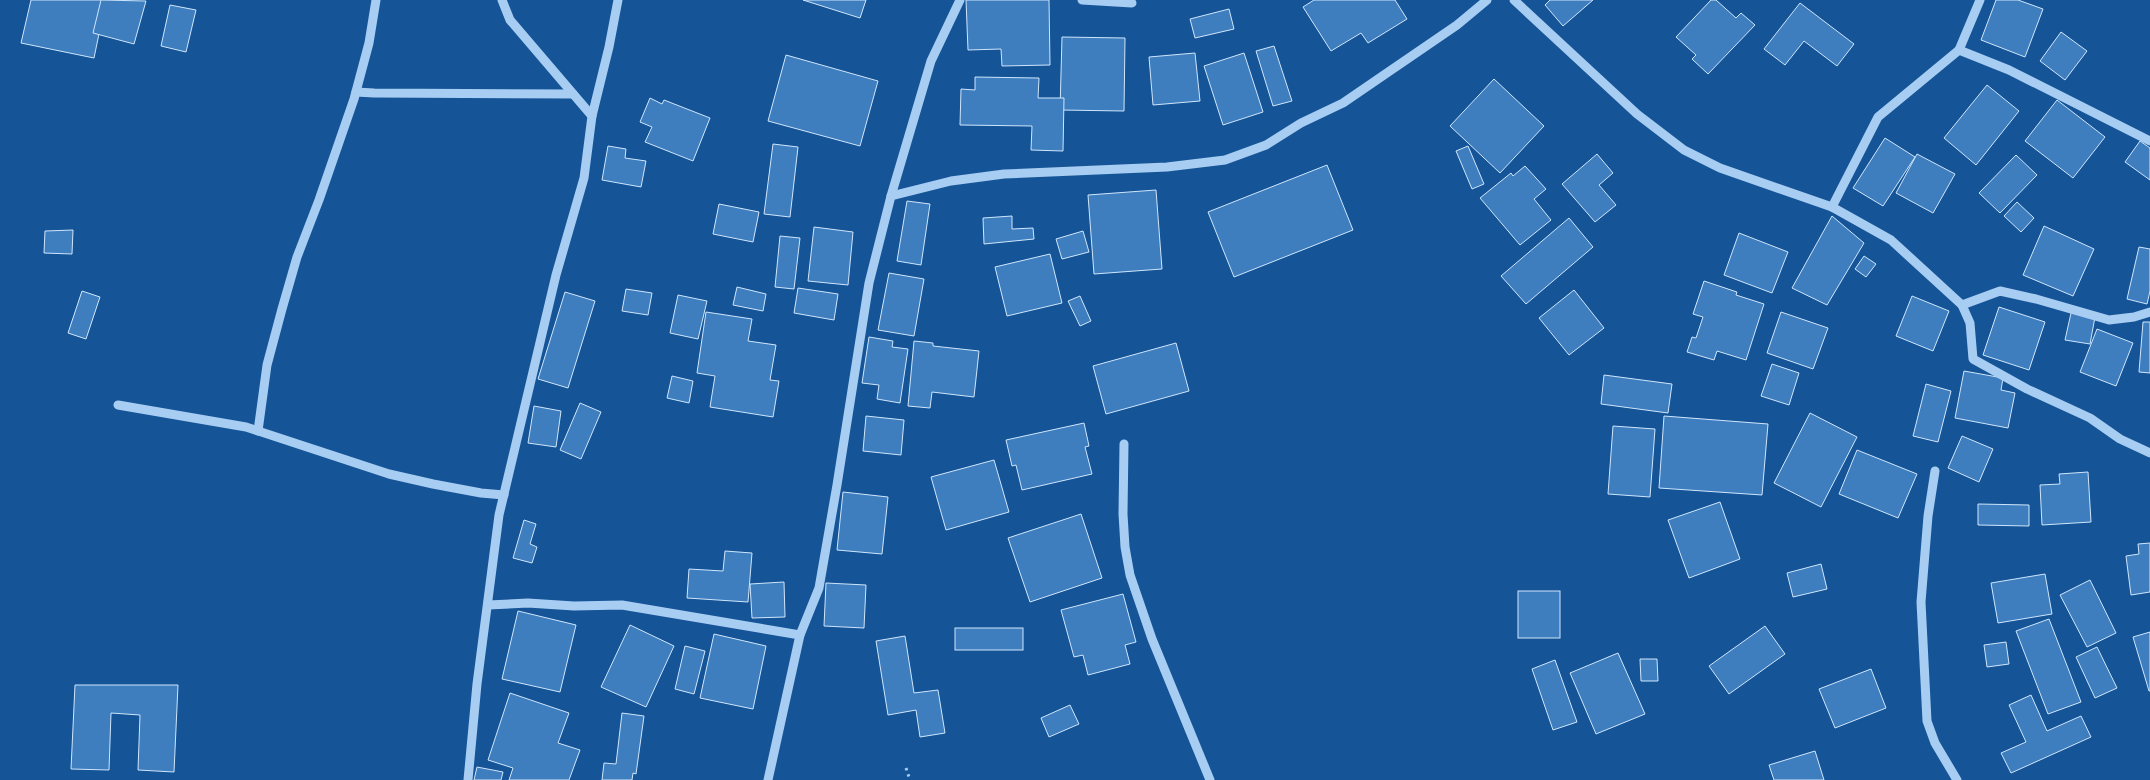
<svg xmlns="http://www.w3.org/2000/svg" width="2150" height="780" viewBox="0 0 2150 780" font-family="Ubuntu,sans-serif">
<rect width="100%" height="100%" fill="#155497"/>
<g fill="#3e7ebf" stroke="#cfe6fc">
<polygon points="31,0 106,0 94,58 21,43"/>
<polygon points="101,0 146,1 134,44 93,33"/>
<polygon points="803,0 866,0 860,18"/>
<polygon points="966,0 1049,0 1050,65 1002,66 1001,49 968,50"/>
<polygon points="1314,0 1395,0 1407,19 1368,43 1361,33 1331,51 1303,7"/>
<polygon points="1550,0 1593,0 1563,26 1545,5"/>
<polygon points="1711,0 1716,0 1736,18 1741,13 1755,25 1708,74 1692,59 1696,55 1676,37"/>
<polygon points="1996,0 2018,0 2043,9 2025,57 1981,40"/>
<polygon points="1800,3 1854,44 1837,66 1804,41 1785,65 1764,49"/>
<polygon points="170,5 196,10 186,52 161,46"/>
<polygon points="1229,9 1234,29 1195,38 1190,19"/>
<polygon points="2061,32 2087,51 2065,80 2040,61"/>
<polygon points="1062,37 1125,38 1124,111 1060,110"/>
<polygon points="1274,46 1292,101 1273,106 1256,51"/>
<polygon points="1195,53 1200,101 1153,105 1149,57"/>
<polygon points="1244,53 1263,112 1223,125 1204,66"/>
<polygon points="786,55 878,81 860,146 768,121"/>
<polygon points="975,77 1039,78 1038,98 1064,98 1063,151 1031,150 1032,126 960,125 961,89 975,90"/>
<polygon points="1494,79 1544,126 1500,173 1450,126"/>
<polygon points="1987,85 2019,111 1976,165 1944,138"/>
<polygon points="650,98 662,104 664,100 710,118 693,161 645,142 652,127 640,122"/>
<polygon points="2057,100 2105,137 2073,178 2025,141"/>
<polygon points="1885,138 1915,157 1883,206 1853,188"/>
<polygon points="2140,141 2150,148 2150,180 2125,162"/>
<polygon points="773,144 798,147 790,217 764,214"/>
<polygon points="608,146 626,149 625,158 646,161 641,187 602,180"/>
<polygon points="1468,146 1484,184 1472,189 1456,151"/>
<polygon points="1597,154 1613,173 1599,185 1616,205 1595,222 1562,184"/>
<polygon points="1917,154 1955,174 1933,213 1896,193"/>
<polygon points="2016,155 2037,175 2000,213 1979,193"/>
<polygon points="1327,165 1353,230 1234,277 1208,212"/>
<polygon points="1525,166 1546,189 1534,199 1551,220 1520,245 1480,198 1511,173 1513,176"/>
<polygon points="1156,190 1162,269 1094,274 1088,195"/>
<polygon points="907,201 930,204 921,265 897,261"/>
<polygon points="2017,202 2034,218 2021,232 2004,216"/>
<polygon points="719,204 759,212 753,242 713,234"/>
<polygon points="1012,216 1012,229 1033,228 1034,239 984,244 983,218"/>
<polygon points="1832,216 1864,243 1827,305 1792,288"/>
<polygon points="1569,218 1593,247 1526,304 1501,276"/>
<polygon points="2044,226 2094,249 2073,296 2023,275"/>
<polygon points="814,227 853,232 848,285 808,281"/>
<polygon points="73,230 72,254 44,253 45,231"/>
<polygon points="1083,231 1089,252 1062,259 1056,239"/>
<polygon points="1739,233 1788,252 1772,293 1724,275"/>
<polygon points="780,236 800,238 794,289 775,287"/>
<polygon points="2139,247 2150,249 2150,291 2147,304 2127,299"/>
<polygon points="1050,254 1062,303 1007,316 995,267"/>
<polygon points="1864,256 1876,264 1866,277 1855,269"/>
<polygon points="889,273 924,279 914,336 878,330"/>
<polygon points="1704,281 1737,292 1736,295 1764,304 1746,360 1717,351 1714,360 1687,352 1692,337 1696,338 1703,317 1693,314"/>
<polygon points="737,287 766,294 763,311 733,305"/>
<polygon points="798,288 838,294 834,320 794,313"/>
<polygon points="626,289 652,293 648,315 622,311"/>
<polygon points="1574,290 1604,328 1569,355 1539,318"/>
<polygon points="82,291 100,297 86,339 68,333"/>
<polygon points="565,292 595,301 568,388 538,379"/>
<polygon points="678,295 707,301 698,339 670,333"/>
<polygon points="1080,296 1091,321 1080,326 1068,301"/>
<polygon points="1912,296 1949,311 1933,351 1896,336"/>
<polygon points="1999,307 2045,322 2029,370 1983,355"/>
<polygon points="706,312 752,319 748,341 776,345 770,380 779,381 773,417 710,407 715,376 697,373"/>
<polygon points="1781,312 1828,328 1813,369 1767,353"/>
<polygon points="2071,313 2095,317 2090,344 2065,340"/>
<polygon points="2143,322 2150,322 2150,373 2139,372"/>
<polygon points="2097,329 2133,343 2116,386 2080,372"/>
<polygon points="869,337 893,341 892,347 908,349 900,403 877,399 879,385 862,383"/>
<polygon points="914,341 933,343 933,346 979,351 974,397 932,392 930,408 908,406"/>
<polygon points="1176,343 1189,391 1106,414 1093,366"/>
<polygon points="1772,364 1799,373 1789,405 1761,396"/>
<polygon points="1964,371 2003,378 2001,390 2015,393 2008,428 1955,418"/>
<polygon points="1604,375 1672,384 1668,413 1601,404"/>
<polygon points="672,376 693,381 689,403 667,398"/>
<polygon points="1926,384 1951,391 1938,442 1913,436"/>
<polygon points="580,403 601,412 581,459 560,450"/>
<polygon points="534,406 561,411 556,447 528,443"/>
<polygon points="1810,413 1857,437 1821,507 1774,483"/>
<polygon points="866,416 904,420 901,455 863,451"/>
<polygon points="1664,416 1768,424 1762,495 1659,488"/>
<polygon points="1084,423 1089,446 1085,447 1092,474 1022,490 1016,465 1012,466 1006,440"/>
<polygon points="1613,426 1655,429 1650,497 1608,494"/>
<polygon points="1962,436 1993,449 1979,482 1948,468"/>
<polygon points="1857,450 1917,474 1898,518 1839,494"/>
<polygon points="994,460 1009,512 946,530 931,477"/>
<polygon points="2088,472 2091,522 2042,525 2040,485 2060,484 2059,474"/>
<polygon points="843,492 888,497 882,554 837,550"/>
<polygon points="1720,502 1740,559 1689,578 1668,520"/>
<polygon points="1978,504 2029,505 2029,526 1978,525"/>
<polygon points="1081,514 1102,578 1030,602 1008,538"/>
<polygon points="524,520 536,524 530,544 537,547 532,563 513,558"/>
<polygon points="2150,543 2150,592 2131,595 2126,556 2139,554 2138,544"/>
<polygon points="725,551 752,553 748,602 687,598 689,569 723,571"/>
<polygon points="1821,564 1827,589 1793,597 1787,573"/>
<polygon points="2045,574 2052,614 1998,623 1991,583"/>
<polygon points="2090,580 2116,633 2087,647 2060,595"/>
<polygon points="784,582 785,617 752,618 750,584"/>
<polygon points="826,583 866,585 864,628 824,626"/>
<rect x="1518" y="591" width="42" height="47"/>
<polygon points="1123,594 1136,642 1125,645 1130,664 1088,675 1083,655 1074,657 1061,610"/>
<polygon points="518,611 576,625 560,692 502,679"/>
<polygon points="2049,619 2081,702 2048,714 2016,631"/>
<polygon points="630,625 674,646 646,707 601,687"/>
<polygon points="1765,626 1785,654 1729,694 1709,666"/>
<rect x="955" y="628" width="68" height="22"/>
<polygon points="2150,632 2150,691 2149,691 2133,637"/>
<polygon points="714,634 766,646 753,709 700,698"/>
<polygon points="905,636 914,693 938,690 945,733 920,737 916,710 888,715 876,641"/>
<polygon points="2006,642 2009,664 1987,667 1984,645"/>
<polygon points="685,646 705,651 694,694 675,689"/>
<polygon points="2097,647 2117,688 2095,698 2076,657"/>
<polygon points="1618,653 1645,714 1596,734 1570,673"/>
<polygon points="1640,659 1657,659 1658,681 1641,681"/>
<polygon points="1555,660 1577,722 1553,730 1532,669"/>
<polygon points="1871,669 1886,708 1835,728 1819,689"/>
<polygon points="75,685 178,685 174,772 138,770 140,715 111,713 109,770 71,769"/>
<polygon points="510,693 569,713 558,743 580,750 569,780 509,780 513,768 488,760"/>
<polygon points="2031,695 2047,731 2081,716 2091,737 2011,773 2001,753 2026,742 2009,705"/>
<polygon points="1070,705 1079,724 1049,737 1041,718"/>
<polygon points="622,713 644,716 636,774 633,773 632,780 602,780 604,763 616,764"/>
<polygon points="1815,751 1824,780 1774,780 1769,765"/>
<polygon points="477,767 503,772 501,780 474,780"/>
</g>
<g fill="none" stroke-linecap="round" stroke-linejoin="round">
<polyline stroke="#a8cdf2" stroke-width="3" stroke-dasharray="2.5 4" stroke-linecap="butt" points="906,768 910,780"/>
<g stroke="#a8cdf2" stroke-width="9">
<polyline points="502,0 510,20 592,116"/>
<polyline points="1082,0 1132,3"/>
<polyline points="1514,0 1637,114 1684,150 1720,168 1832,207 1891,240 1962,305 1970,323 1973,359 2027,389 2090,418 2120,439 2150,453"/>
<polyline points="1959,50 2009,70 2150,141"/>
<polyline points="356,92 374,93 573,94"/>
<polyline points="891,196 951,181 1004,174 1167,167 1225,160 1266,145 1301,123 1343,103 1457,25 1487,0"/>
<polyline points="1832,207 1878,117 1959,50 1980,0"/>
<polyline points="1962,305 2000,291 2036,299 2109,320 2134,317 2150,312"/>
<polyline points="118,405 246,427 389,474 433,484 481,493 504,495"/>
<polyline points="258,431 267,365 282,309 297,257 319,200 354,99 369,43 376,0"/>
<polyline points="1124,444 1123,514 1125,547 1130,575 1152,639 1210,780"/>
<polyline points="1935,471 1928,516 1921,602 1927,721 1935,743 1957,780"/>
<polyline points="488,605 528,603 574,606 622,605 800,635"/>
<polyline points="468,780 477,684 499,515 556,275 584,178 592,116 609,47 618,0"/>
<polyline points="768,780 800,635 819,588 837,485 869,283 891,196 931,61 960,0"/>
</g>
</g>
</svg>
